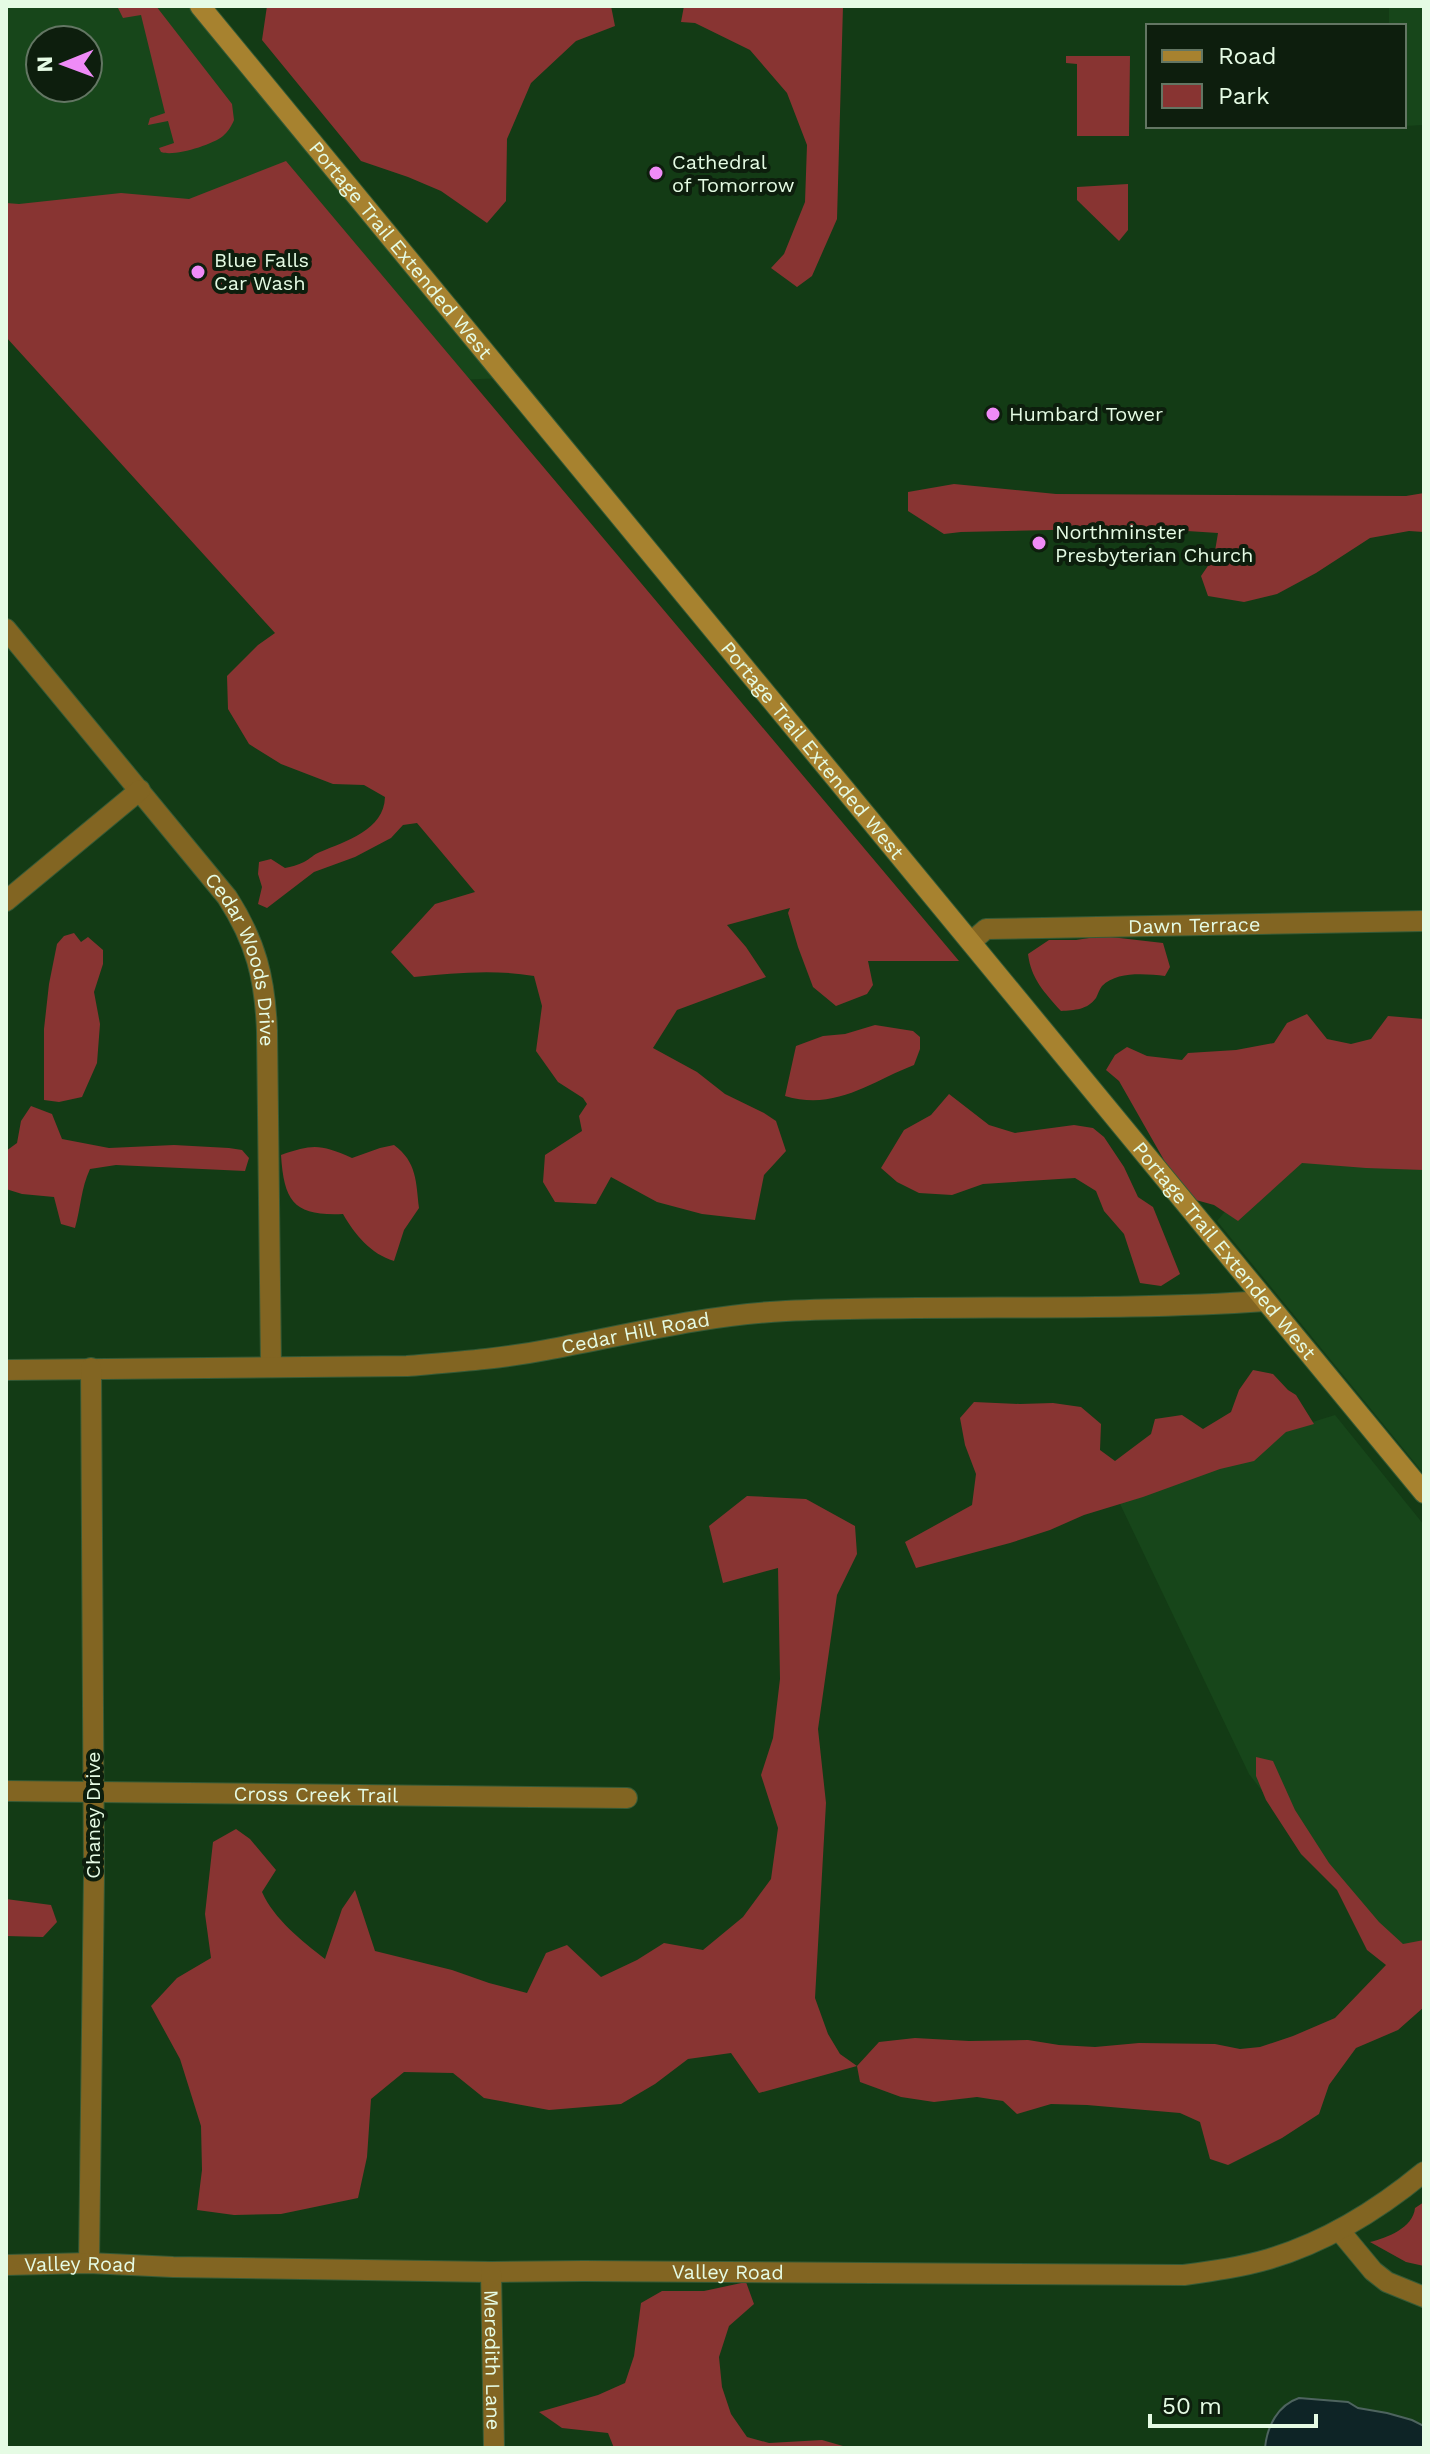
<svg xmlns="http://www.w3.org/2000/svg" width="1430" height="2454" viewBox="0 0 1430 2454" font-family="'Work Sans',sans-serif">
<rect width="100%" height="100%" fill="#133b15"/>
<g fill="#17461a" fill-rule="evenodd">
<path d="M6,6H201L506,378L59,396L6,298ZM40,40H88V88H40Z"/>
<polygon points="1389,6 1424,6 1424,125 1404,126 1404,26 1389,26"/>
<polygon points="1424,1149 1424,1474 1217,1221 1274,1154"/>
<polygon points="1335,1415 1424,1525 1424,1986 1417,1992 1249,1774 1111,1485"/>
</g>
<g fill="#883432">
<path d="M117,6H156L232,104L234,120C232,125 228,132 223,136C212,145 174,157 161,152L159,148L174,143L168,121L148,125L150,118L165,113L141,15L123,18Z"/>
<polygon points="267,6 611,6 615,26 576,41 531,83 507,139 506,201 487,223 441,191 408,177 361,161 262,40"/>
<polygon points="684,6 843,6 837,219 812,276 797,287 771,268 784,254 805,202 807,145 787,93 750,50 695,23 681,22"/>
<polygon points="1066,56 1130,56 1129,136 1077,136 1077,64 1066,63"/>
<path d="M286,161L959,961H868L873,985L867,994L836,1006L813,987L798,947L788,913L790,908L727,925L746,947L766,977L677,1010L653,1048L697,1072L725,1094L764,1113L776,1121L786,1151L764,1175L755,1220L702,1214L657,1202L611,1177L596,1204L555,1202L543,1182L545,1155L582,1131L579,1116L587,1104L583,1098L558,1082L536,1051L542,1006L534,976C494,969 454,973 414,977L391,952L435,904L475,892L417,823L403,825L391,838L355,857L314,872L267,908L258,904L262,887L258,874L259,862L271,859L285,868C291,867 298,865 304,862C310,859 314,854 320,852C346,841 384,830 385,797L364,785L333,784L281,764L249,744L228,709L227,676L258,645L275,633L6,337V203L19,204L121,193L189,199Z"/>
<polygon points="1128,184 1128,230 1119,241 1077,200 1077,187"/>
<polygon points="954,484 1056,494 1406,496 1424,493 1424,532 1409,531 1370,538 1316,573 1277,594 1244,602 1208,596 1201,576 1214,557 1218,533 1141,528 961,532 944,534 908,511 908,492"/>
<polygon points="74,933 81,942 88,937 103,950 103,964 94,992 100,1024 97,1063 82,1097 59,1102 44,1100 44,1029 49,984 57,944 64,936"/>
<path d="M1102,936L1163,943L1170,967L1165,976C1146,974 1117,971 1102,986C1099,990 1098,994 1096,998C1087,1010 1075,1010 1061,1011C1045,993 1031,979 1028,954L1049,940H1076Z"/>
<polygon points="1307,1014 1327,1039 1351,1044 1371,1039 1388,1016 1424,1019 1424,1170 1366,1168 1302,1163 1238,1221 1214,1205 1185,1197 1119,1081 1106,1070 1115,1055 1127,1047 1147,1056 1182,1060 1188,1053 1236,1050 1274,1043 1287,1023"/>
<path d="M875,1025L913,1031L920,1037V1049L914,1065C870,1082 836,1111 785,1096L796,1046L823,1036L845,1034Z"/>
<polygon points="949,1094 989,1125 1015,1133 1074,1125 1093,1128 1104,1137 1124,1167 1138,1197 1153,1207 1180,1274 1161,1286 1140,1283 1124,1234 1104,1211 1096,1191 1075,1178 983,1184 952,1195 919,1193 897,1182 881,1168 904,1130 931,1115"/>
<path d="M31,1106L52,1114L62,1139L109,1148L174,1145L229,1148L242,1150L249,1158L245,1171L116,1165L90,1169C81,1188 81,1207 75,1228L61,1224L54,1197L22,1194L6,1189V1151L17,1143L21,1121Z"/>
<path d="M394,1145C417,1162 416,1182 419,1208L404,1230L394,1261C371,1254 355,1235 343,1214C295,1216 284,1203 281,1155C313,1144 320,1144 352,1158L380,1148Z"/>
<polygon points="1253,1370 1273,1374 1288,1390 1296,1395 1314,1424 1286,1432 1254,1461 1220,1469 1143,1497 1084,1515 1050,1530 1010,1543 916,1568 905,1542 972,1505 976,1474 965,1445 960,1418 974,1402 1020,1404 1053,1403 1081,1407 1101,1424 1100,1450 1115,1461 1151,1434 1155,1419 1182,1415 1203,1429 1231,1412 1239,1390"/>
<path d="M747,1496L806,1499L855,1526L857,1554L837,1595L818,1729L826,1803L815,1998L828,2034L840,2054L857,2066L879,2042L915,2038L969,2041L1028,2040L1059,2045L1095,2047L1139,2043L1215,2044L1240,2049L1260,2047L1293,2036L1335,2018L1386,1965L1367,1950L1337,1890L1301,1854L1266,1800L1256,1776V1757L1273,1761L1295,1810L1329,1863L1379,1922L1403,1944L1424,1940V2007L1398,2030L1356,2048L1329,2085L1319,2114L1282,2138L1228,2165L1210,2159L1200,2122L1180,2113L1087,2105L1051,2104L1017,2114L1003,2101L977,2097L934,2102L901,2097L860,2082L857,2066L759,2093L731,2053L688,2059L655,2084L621,2104L549,2110L484,2098L453,2073L404,2072L371,2099L367,2157L358,2198L281,2214L234,2215L197,2210L202,2170L201,2126L180,2059L151,2006L177,1978L211,1958L205,1914L213,1842L236,1829L250,1839L276,1870L262,1892C274,1919 302,1941 325,1959L342,1909L355,1890L375,1951L452,1970L489,1983L527,1993L546,1953L567,1945L601,1977L637,1960L664,1943L703,1950L743,1917L771,1879L778,1828L761,1775L773,1738L780,1679L778,1568L723,1583L709,1526Z"/>
<polygon points="6,1899 51,1905 57,1922 43,1937 6,1936"/>
<path d="M1424,2202V2266L1406,2262L1370,2242C1387,2238 1413,2228 1415,2208Z"/>
<polygon points="746,2282 754,2304 729,2326 719,2357 722,2387 731,2414 747,2437 769,2443 822,2440 850,2448 614,2448 608,2433 562,2428 539,2412 598,2395 625,2383 634,2356 641,2303 662,2291 704,2291"/>
</g>
<path fill="#0e2426" stroke="#4e645f" stroke-width="2" d="M1299,2398L1348,2402L1358,2408L1387,2413L1412,2420L1424,2426V2448H1265C1267,2426 1278,2405 1299,2398Z"/>
<g fill="none" stroke-linecap="round" stroke-linejoin="round">
<g stroke="#355a36" stroke-width="22">
<g id="minor">
<path id="s1" d="M6,629L227,897C256,942 265,978 267,1031L271,1367"/>
<polyline points="6,901 140,790"/>
<path id="s2" d="M971,942L986,929L1424,921"/>
<path id="s3" d="M6,1370L407,1366C454,1362 500,1359 546,1350C626,1335 704,1315 786,1311C945,1304 1105,1312 1265,1301"/>
<path id="s4" d="M6,1791L627,1798"/>
<polyline points="1339,2230 1373,2271 1387,2282 1424,2297"/>
<polyline points="89,2263 94,1875 91,1368"/>
<path id="s5" d="M6,2265L89,2263L173,2267L491,2272L584,2271L1184,2275C1213,2271 1242,2267 1269,2259C1326,2242 1378,2210 1424,2172"/>
<path id="s6" d="M491,2272L494,2448"/>
</g>
</g>
<g stroke="#355a36" stroke-width="22">
<g id="secondary">
<path id="s7" d="M200,6L1424,1493"/>
</g>
</g>
<use href="#minor" stroke="#826522" stroke-width="20"/>
<use href="#secondary" stroke="#a7822f" stroke-width="20"/>
</g>
<g fill="#ef8bf7" stroke="#0d1e0d" stroke-width="3">
<circle cx="656" cy="173" r="8"/>
<circle cx="198" cy="272" r="8"/>
<circle cx="993" cy="414" r="8"/>
<circle cx="1039" cy="543" r="8"/>
</g>
<g text-anchor="middle" stroke-width="8" stroke-linejoin="round" paint-order="stroke">
<g font-size="20" fill="#e5fbe4" stroke="#0d1e0d" text-anchor="start">
<text x="672" y="169">Cathedral<tspan x="672" dy="23">of Tomorrow</tspan></text>
<text x="214" y="267">Blue Falls<tspan x="214" dy="23">Car Wash</tspan></text>
<text x="1009" y="421">Humbard Tower</text>
<text x="1055" y="539">Northminster<tspan x="1055" dy="23">Presbyterian Church</tspan></text>
</g>
<g font-size="20" fill="#e5fbe4" stroke="#0d1e0d">
<text dy="7" stroke="none"><textPath href="#s7" startOffset="316">Portage Trail Extended West</textPath></text>
<text dy="7" stroke="none"><textPath href="#s7" startOffset="964">Portage Trail Extended West</textPath></text>
<text dy="7" stroke="none"><textPath href="#s2" startOffset="228">Dawn Terrace</textPath></text>
<text dy="7" stroke="none"><textPath href="#s1" startOffset="412">Cedar Woods Drive</textPath></text>
<text dy="7" stroke="none"><textPath href="#s7" startOffset="1612">Portage Trail Extended West</textPath></text>
<text dy="7" stroke="none"><textPath href="#s3" startOffset="632">Cedar Hill Road</textPath></text>
<text dy="7" stroke="none"><textPath href="#s4" startOffset="310">Cross Creek Trail</textPath></text>
<text transform="translate(93 1815) rotate(-90)" y="7">Chaney Drive</text>
<text dy="7" stroke="none"><textPath href="#s5" startOffset="74">Valley Road</textPath></text>
<text dy="7" stroke="none"><textPath href="#s5" startOffset="722">Valley Road</textPath></text>
<text dy="7" stroke="none"><textPath href="#s6" startOffset="88">Meredith Lane</textPath></text>
</g>
</g>
<rect width="1430" height="2454" fill="none" stroke="#e5fbe4" stroke-width="16"/>
<rect x="1146" y="24" width="260" height="104" fill="#0d1e0d" stroke="#637663" stroke-width="2"/>
<rect x="1162" y="50" width="40" height="12" fill="#a7822f" stroke="#637663" stroke-width="2"/>
<text x="1218" y="64" font-size="24" fill="#e5fbe4">Road</text>
<rect x="1162" y="84" width="40" height="24" fill="#883432" stroke="#637663" stroke-width="2"/>
<text x="1218" y="104" font-size="24" fill="#e5fbe4">Park</text>
<g transform="translate(64 64) rotate(269)"><circle r="38" fill="#0d1e0d" stroke="#637663" stroke-width="2"/>
<path d="M0-6L14 30L0 20L-14 30Z" fill="#ef8bf7"/>
<text y="-12" font-size="22" font-weight="bold" text-anchor="middle" fill="#e5fbe4">N</text>
</g>
<path d="M1150 2414v12h166v-12" fill="none" stroke="#e5fbe4" stroke-width="4"/>
<text x="1162" y="2414" font-size="24" fill="#e5fbe4" stroke="#0d1e0d" stroke-width="6" paint-order="stroke">50 m</text>
</svg>
